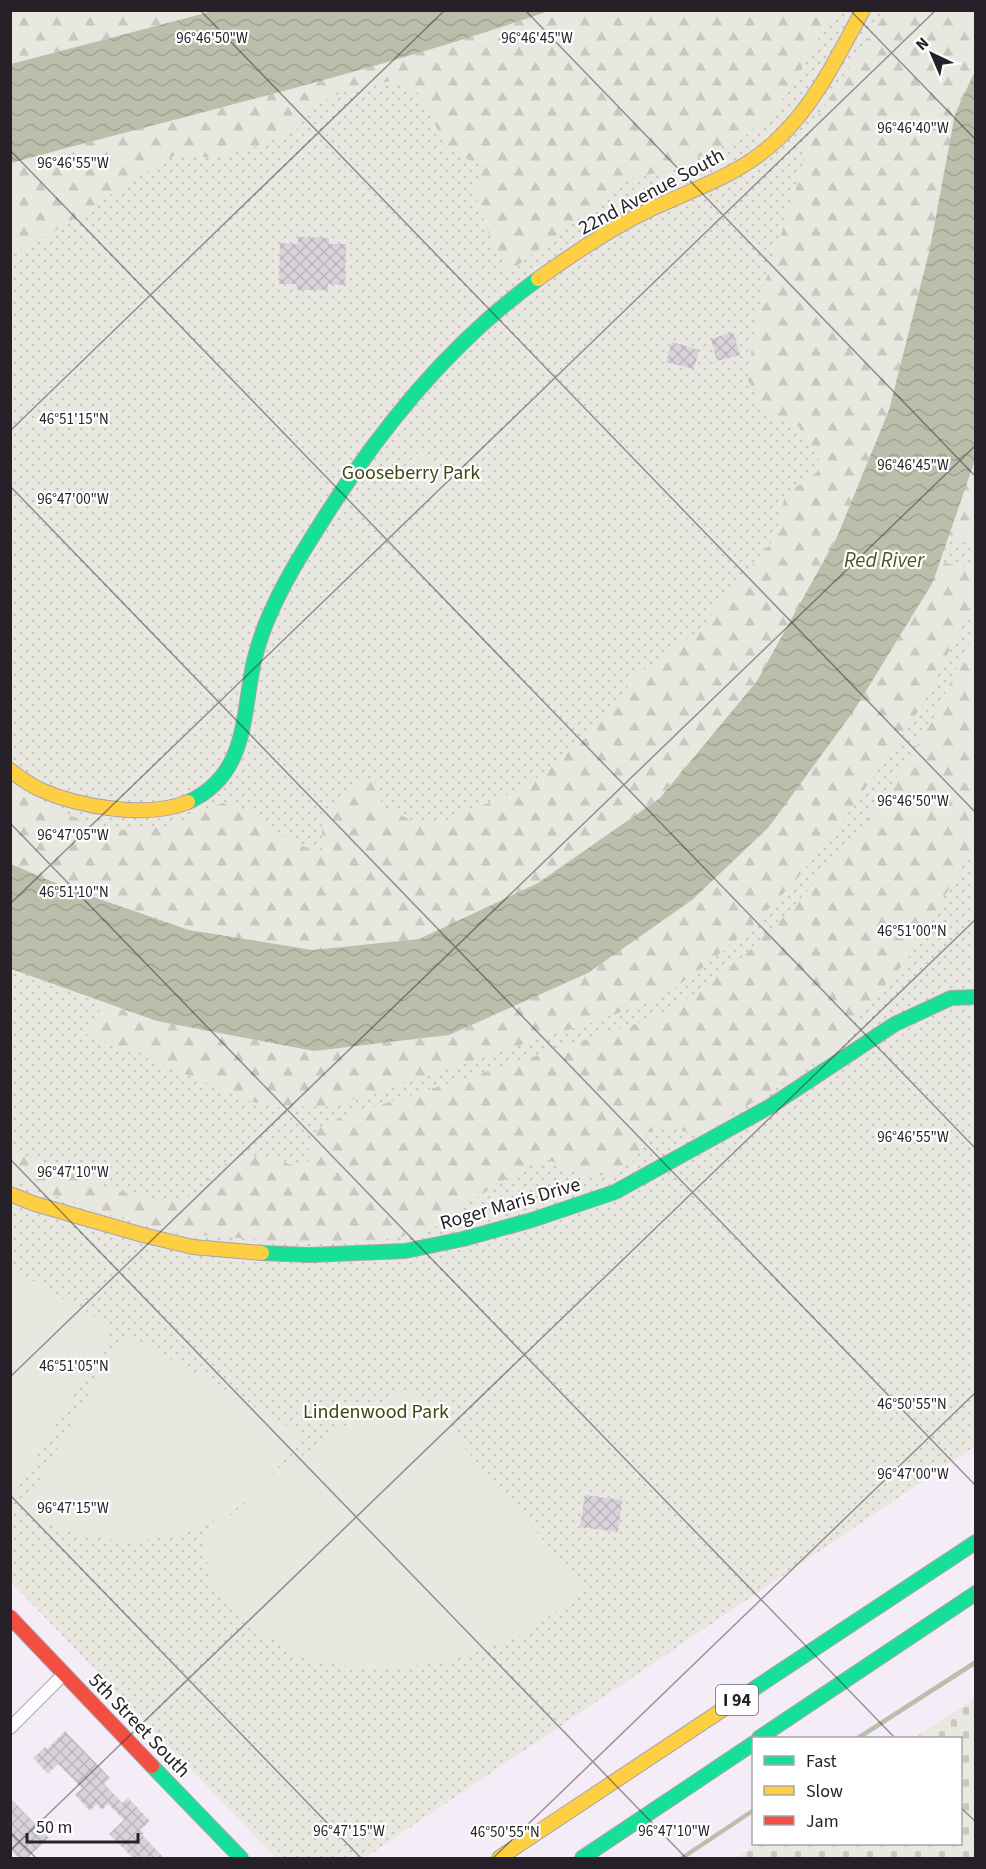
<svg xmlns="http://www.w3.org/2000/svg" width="986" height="1869" viewBox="0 0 986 1869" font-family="'Source Sans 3',sans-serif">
<defs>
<pattern id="grass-dots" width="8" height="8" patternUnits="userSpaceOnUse" patternTransform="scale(1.5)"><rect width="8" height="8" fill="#e9e8e0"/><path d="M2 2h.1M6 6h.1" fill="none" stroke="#c8c7c0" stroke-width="1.8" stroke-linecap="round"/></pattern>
<pattern id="forest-firs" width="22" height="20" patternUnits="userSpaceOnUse" patternTransform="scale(1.5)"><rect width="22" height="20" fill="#e9e8e0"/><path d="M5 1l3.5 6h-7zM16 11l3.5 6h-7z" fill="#c8c7c0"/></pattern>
<pattern id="cemetery-stones" width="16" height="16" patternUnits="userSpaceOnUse" patternTransform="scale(1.5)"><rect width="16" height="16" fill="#e9e8e0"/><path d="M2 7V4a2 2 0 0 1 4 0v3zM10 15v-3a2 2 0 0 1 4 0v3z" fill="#c8c7c0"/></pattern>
<pattern id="water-waves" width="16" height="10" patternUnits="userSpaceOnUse" patternTransform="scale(1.5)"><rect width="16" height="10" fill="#bcbdab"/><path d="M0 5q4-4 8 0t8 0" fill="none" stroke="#a1a293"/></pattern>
<pattern id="building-cross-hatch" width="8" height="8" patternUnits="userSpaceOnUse" patternTransform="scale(1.5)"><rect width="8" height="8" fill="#d8d3da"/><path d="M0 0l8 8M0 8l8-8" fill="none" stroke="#b9b5bb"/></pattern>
</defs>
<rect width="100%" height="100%" fill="#f4edf7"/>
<g fill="url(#grass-dots)">
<polygon points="549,11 975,11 975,71 955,114 930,248 889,410 837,537 757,681 538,883 11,864 11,163 489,31"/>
<polygon points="975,460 975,1446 365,1858 276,1858 11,1582 10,969 157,1021 314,1051 449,1035 933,583"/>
</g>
<g fill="url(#forest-firs)">
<polygon points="11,11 213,11 11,64"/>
<path d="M549,11H835L778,107L748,134L671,170L626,179L585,214L509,272L494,247L474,193L484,164L469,160L446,147L420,94L390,81L344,92L308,107L297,129L254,147L213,158L177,154L134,179L35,244L11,253V163C191,114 373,72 549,11Z"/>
<polygon points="887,11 975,11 975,71 955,114 930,248 889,410 837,537 757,681 660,798 538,883 419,939 313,950 189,930 65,887 11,864 10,778 56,810 112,831 171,826 222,803 250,812 296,844 322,852 322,823 359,781 377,783 382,806 417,823 442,822 524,788 593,732 636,676 698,631 775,538 785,495 824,467 799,427 765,414 748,380 753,337 762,292 797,185 811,126"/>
<polygon points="975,460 975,547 948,538"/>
<polygon points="940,562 962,566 975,573 975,597 928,695 903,735 836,830 796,880 752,926 705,966 663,996 599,1020 332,1106 278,1107 248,1101 138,1054 87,1035 104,1003 157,1021 314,1051 449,1035 588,973 768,828 853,712 933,583"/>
<polygon points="975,632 975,845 906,961 872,1000 833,1051 714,1127 691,1134 669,1126 648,1132 636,1159 609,1175 582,1175 549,1160 530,1164 446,1217 429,1232 386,1239 311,1244 166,1232 94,1210 11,1180 11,1152 53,1165 107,1189 168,1201 200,1195 210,1176 237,1155 261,1156 293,1165 309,1162 309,1148 319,1127 342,1117 633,1025 672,1010 745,955 794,906 862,828 908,760 930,725"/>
</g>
<polygon fill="url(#cemetery-stones)" points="975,1698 975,1858 735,1858 758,1844 960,1844 960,1738 915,1738"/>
<g fill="#e9e8e0">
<polygon points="422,449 452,482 432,500 404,467"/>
<polygon points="11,1268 102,1322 109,1332 108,1338 11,1499"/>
<path d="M130,1338L136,1339L301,1434C287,1456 273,1477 253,1495C199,1542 116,1553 50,1524C41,1520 32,1513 23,1508L115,1349L121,1342Z"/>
<polygon points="403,1390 412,1391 419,1395 586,1590 523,1634 451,1661 372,1670 306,1659 246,1624 210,1583 204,1537 316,1445 398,1391"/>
</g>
<g fill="url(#water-waves)">
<path d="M213,11V10L549,11C373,72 191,114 11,163V64Z"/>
<polygon points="975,71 975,460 933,582 853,712 768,828 692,900 588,973 449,1035 314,1051 157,1021 11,969 11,864 65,887 189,930 313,950 419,939 538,883 660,798 757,681 837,537 889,410 930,248 955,114"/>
</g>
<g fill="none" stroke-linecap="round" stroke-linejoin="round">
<g stroke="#bcbdab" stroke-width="4.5">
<polyline points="858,1738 976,1662"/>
<polyline points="682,1858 754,1810"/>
</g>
</g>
<g fill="url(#building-cross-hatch)">
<polygon points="298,237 329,238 329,244 346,244 345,285 328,284 328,290 297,290 297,284 279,284 280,243 298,244"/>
<polygon points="733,332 740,355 717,361 711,339"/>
<polygon points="672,342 699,350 694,369 666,362"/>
<polygon points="585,1495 622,1500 618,1532 580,1527"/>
<polygon points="65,1731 110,1778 104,1784 122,1803 128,1798 150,1821 140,1830 144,1833 142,1835 164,1858 133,1858 109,1834 124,1820 108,1804 102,1810 97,1804 90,1811 75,1795 82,1788 58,1764 48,1774 33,1758 45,1747 47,1749"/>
<polygon points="10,1798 49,1838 27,1858 19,1858 10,1850"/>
</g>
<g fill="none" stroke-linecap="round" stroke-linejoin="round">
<g stroke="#a9a4ac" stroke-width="14">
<polyline id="street" points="10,1728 64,1674"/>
</g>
<g stroke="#a9a4ac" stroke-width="16">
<g id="fast">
<path d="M188,802C248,775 242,716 254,661C258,645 263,629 270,614C285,579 306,547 326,515C383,425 451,342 538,279"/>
<polyline points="262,1253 310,1255 405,1251 463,1239 532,1220 615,1192 769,1107 895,1024 951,998 976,997"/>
<polyline points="743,1696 976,1542"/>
<polyline points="759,1738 976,1593"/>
<polyline points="152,1766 241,1858"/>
<polyline points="582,1858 754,1743"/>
</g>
</g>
<g stroke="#a9a4ac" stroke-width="16">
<g id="slow">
<path d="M538,279C574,253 611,228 651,209C696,188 745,173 781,136C817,101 839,53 863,10"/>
<path d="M10,770C20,778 30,785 41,790C80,807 148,819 188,802"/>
<polyline points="10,1194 35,1204 143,1235 193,1247 262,1253"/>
<polyline points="499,1858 743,1696"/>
</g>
</g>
<g stroke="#a9a4ac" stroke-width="16">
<polyline id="jam" points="10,1617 152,1766"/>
</g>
<use href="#street" stroke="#fdfcfe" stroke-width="12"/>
<use href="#fast" stroke="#16e098" stroke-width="14"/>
<use href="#slow" stroke="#ffcf43" stroke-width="14"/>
<use href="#jam" stroke="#f24e42" stroke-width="14"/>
</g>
<path fill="none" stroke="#262128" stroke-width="1.5" stroke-opacity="0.45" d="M200,10L976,813M525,10L976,477M850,10L976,140M10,150L976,1149M10,431L445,10M10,486L976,1486M10,823L895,1738M10,904L936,10M10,1159L686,1858M10,1377L976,445M10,1495L361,1858M960,1807L976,1822M10,1832L36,1858M10,1851L976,919M493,1858L976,1392"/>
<g text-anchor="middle" stroke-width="4.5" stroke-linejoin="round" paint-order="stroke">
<rect fill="#fff" stroke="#676468" stroke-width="1.5" x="716" y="1685" width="42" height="30" rx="4.5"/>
<g font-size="18" font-weight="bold" fill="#262128">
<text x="737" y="1706">I 94</text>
</g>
<g font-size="20" fill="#262128" stroke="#fff">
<text transform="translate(651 191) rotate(-28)" y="7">22nd Avenue South</text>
<text transform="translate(510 1203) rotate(-16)" y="7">Roger Maris Drive</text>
<text transform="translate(140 1725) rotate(46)" y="7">5th Street South</text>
</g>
<g font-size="20" fill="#424612" stroke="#fff">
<text x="411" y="479">Gooseberry Park</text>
<text x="376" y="1418">Lindenwood Park</text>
</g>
<g font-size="21" font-style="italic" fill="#515522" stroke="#fff">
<text x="884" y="567">Red River</text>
</g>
</g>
<g font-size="15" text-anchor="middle" fill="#262128" stroke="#fff" stroke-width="4.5" stroke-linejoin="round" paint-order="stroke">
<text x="212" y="43">96°46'50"W</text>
<text x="537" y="43">96°46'45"W</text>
<text x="913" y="133">96°46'40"W</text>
<text x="73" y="168">96°46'55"W</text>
<text x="74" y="424">46°51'15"N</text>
<text x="913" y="470">96°46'45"W</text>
<text x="73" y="504">96°47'00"W</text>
<text x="913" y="806">96°46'50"W</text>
<text x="73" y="840">96°47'05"W</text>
<text x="74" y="897">46°51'10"N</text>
<text x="912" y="936">46°51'00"N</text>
<text x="913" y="1142">96°46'55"W</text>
<text x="73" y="1177">96°47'10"W</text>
<text x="74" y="1371">46°51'05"N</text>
<text x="912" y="1409">46°50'55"N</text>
<text x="913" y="1479">96°47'00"W</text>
<text x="73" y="1513">96°47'15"W</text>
<text x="349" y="1836">96°47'15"W</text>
<text x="674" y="1836">96°47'10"W</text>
<text x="505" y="1837">46°50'55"N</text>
</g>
<rect width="986" height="1869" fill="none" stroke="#262128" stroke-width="24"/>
<rect x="752" y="1737" width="210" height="108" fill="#ffffff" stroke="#a8a6a9" stroke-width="1.5"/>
<rect x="764" y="1756" width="30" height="9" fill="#16e098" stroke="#a8a6a9" stroke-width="1.5"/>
<text x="806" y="1767" font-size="18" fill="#262128">Fast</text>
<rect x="764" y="1786" width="30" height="9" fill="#ffcf43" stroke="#a8a6a9" stroke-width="1.5"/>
<text x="806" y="1797" font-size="18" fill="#262128">Slow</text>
<rect x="764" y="1816" width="30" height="9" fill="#f24e42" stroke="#a8a6a9" stroke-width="1.5"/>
<text x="806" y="1827" font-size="18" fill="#262128">Jam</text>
<g transform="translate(932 54) rotate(316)" stroke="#ffffff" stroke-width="4.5" paint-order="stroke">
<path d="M0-4.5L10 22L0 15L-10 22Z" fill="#262128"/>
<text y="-9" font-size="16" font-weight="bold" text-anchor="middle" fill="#262128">N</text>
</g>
<path d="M27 1833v9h111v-9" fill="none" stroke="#262128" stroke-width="3"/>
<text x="36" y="1833" font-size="18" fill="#262128" stroke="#ffffff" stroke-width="4.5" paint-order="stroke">50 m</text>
</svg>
